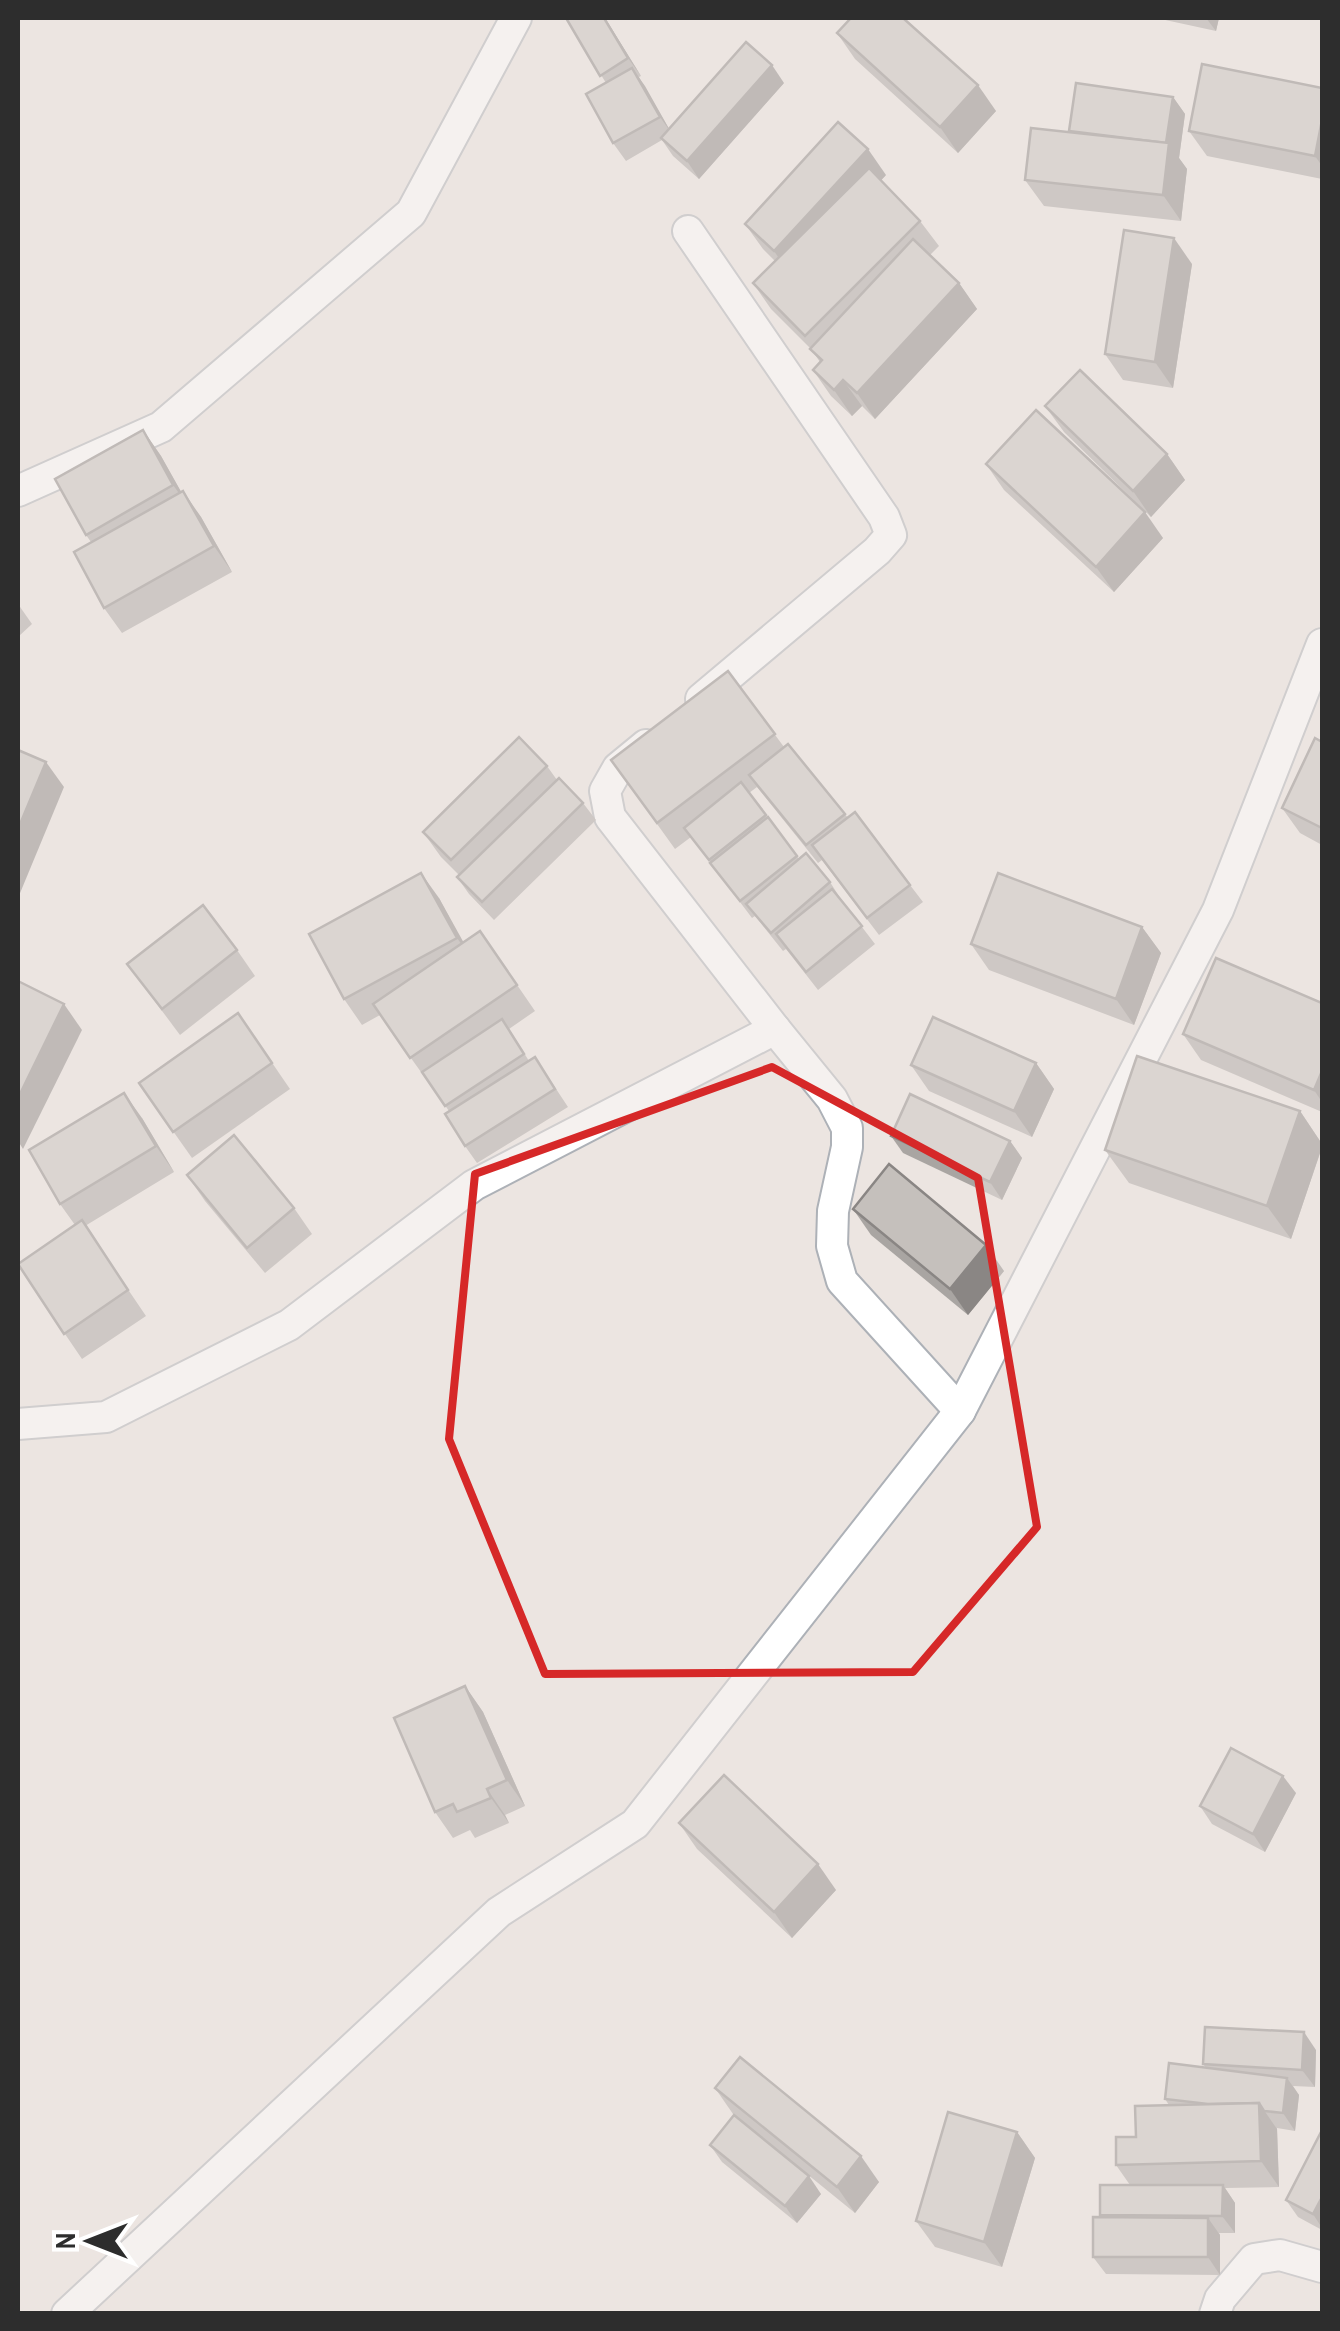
<svg xmlns="http://www.w3.org/2000/svg" width="1340" height="2331" viewBox="0 0 1340 2331" font-family="'Archivo Narrow',sans-serif">
<rect width="100%" height="100%" fill="#ece5e1"/>
<g fill="none" stroke-linecap="round" stroke-linejoin="round">
<g stroke="#adb1b7" stroke-width="34">
<g id="street">
<polyline points="688,231 884,517 891,535 877,551 701,699"/>
<polyline points="18,491 161,427 411,213 516,18"/>
<polyline points="775,1029 832,1099 847,1128 847,1147 833,1211 832,1246 842,1281 960,1411"/>
<polyline points="18,1424 106,1417 289,1325 474,1185 775,1029 610,817 605,791 618,768 646,745"/>
<polyline points="67,2314 499,1912 635,1824 960,1411 1218,910 1322,644"/>
<polyline points="1215,2314 1220,2299 1254,2259 1280,2255 1322,2267"/>
</g>
</g>
<use href="#street" stroke="#fff" stroke-width="30"/>
</g>
<g fill="#a9a5a2">
<polygon points="566,18 605,18 641,76 639,77 669,129 784,83 699,179 673,156 662,140 626,161 613,143 606,83"/>
<polygon points="1156,18 1219,18 1216,31"/>
<polygon points="837,33 996,111 958,153 855,59"/>
<polygon points="1322,88 1322,179 1207,156 1189,131"/>
<polygon points="1173,97 1185,114 1179,158 1187,169 1181,221 1044,206 1025,180 1071,133 1069,131"/>
<polygon points="886,175 881,180 920,221 939,246 930,255 959,283 977,309 875,419 862,406 852,416 831,396 813,370 820,362 811,349 771,309 753,283 775,261 763,249 745,224"/>
<polygon points="1192,264 1173,388 1123,380 1105,354"/>
<polygon points="1045,406 1167,454 1185,480 1151,517 1064,432"/>
<polygon points="143,430 161,456 181,492 201,517 232,572 122,633 104,608 91,542 86,535"/>
<polygon points="986,464 1163,538 1114,592 1004,490"/>
<polygon points="18,604 32,624 18,637"/>
<polygon points="728,671 784,747 788,744 848,818 910,885 923,902 879,935 822,860 818,863 757,787 749,793 799,859 830,882 842,901 875,944 818,990 786,949 783,951 755,916 752,918 691,837 675,849 611,760"/>
<polygon points="1322,742 1322,845 1300,833 1282,808"/>
<polygon points="547,766 557,780 583,803 596,820 494,920 469,894 457,877 459,875 441,857 423,832"/>
<polygon points="439,898 463,943 480,931 535,1011 509,1029 529,1061 535,1057 568,1107 477,1163 465,1146 449,1111 380,1015 362,1025 344,999"/>
<polygon points="1142,927 1161,953 1134,1025 989,970 971,944"/>
<polygon points="237,950 255,976 180,1035 127,964"/>
<polygon points="1322,1003 1322,1112 1201,1060 1183,1034"/>
<polygon points="238,1013 290,1089 192,1158 139,1083"/>
<polygon points="1036,1063 1054,1089 1032,1137 929,1091 911,1065"/>
<polygon points="1300,1111 1322,1144 1322,1147 1291,1239 1129,1183 1105,1150"/>
<polygon points="142,1118 174,1172 85,1226 146,1316 82,1359 18,1265 75,1225 60,1204"/>
<polygon points="891,1136 1010,1141 1022,1158 1002,1200 903,1153"/>
<polygon points="187,1175 294,1208 312,1234 265,1273 205,1201"/>
<polygon points="853,1209 1004,1271 968,1315 871,1235"/>
<polygon points="465,1686 483,1712 525,1806 505,1815 509,1823 475,1838 470,1830 453,1838 435,1812"/>
<polygon points="1296,1793 1265,1852 1212,1824 1200,1806"/>
<polygon points="679,1823 836,1890 792,1938 697,1849"/>
<polygon points="1316,2050 1315,2087 1293,2086 1299,2095 1295,2131 1277,2128 1279,2187 1225,2188 1235,2203 1235,2233 1219,2233 1220,2235 1220,2275 1106,2274 1093,2257 1101,2217 1100,2215 1130,2185 1116,2165 1136,2137 1169,2105 1165,2099 1206,2068 1203,2064"/>
<polygon points="715,2088 879,2182 855,2213 733,2114"/>
<polygon points="1322,2130 1322,2230 1298,2217 1286,2200"/>
<polygon points="1017,2132 1035,2158 1002,2267 935,2247 916,2221"/>
<polygon points="710,2145 821,2194 797,2223 722,2162"/>
</g>
<g fill="#8a8684">
<polygon points="604,18 605,18 641,76 628,58"/>
<polygon points="1206,18 1219,18 1216,31"/>
<polygon points="772,65 784,83 699,179 687,161"/>
<polygon points="632,68 645,86 672,134 660,117"/>
<polygon points="978,85 996,111 958,153 940,127"/>
<polygon points="1173,97 1185,114 1179,158 1187,169 1181,221 1163,195 1166,144"/>
<polygon points="1322,120 1322,166 1315,156"/>
<polygon points="868,149 886,175 792,277 774,251"/>
<polygon points="1174,238 1192,264 1173,388 1155,362"/>
<polygon points="959,283 977,309 875,419 857,393"/>
<polygon points="843,380 862,406 852,416 834,390"/>
<polygon points="143,430 161,456 192,511 173,485"/>
<polygon points="1167,454 1185,480 1151,517 1133,491"/>
<polygon points="183,491 201,517 232,572 214,546"/>
<polygon points="1145,512 1163,538 1114,592 1096,567"/>
<polygon points="46,762 64,787 18,898 18,829"/>
<polygon points="421,873 439,898 475,963 457,938"/>
<polygon points="1142,927 1161,953 1134,1025 1116,999"/>
<polygon points="64,1004 82,1030 23,1149 18,1141 18,1098"/>
<polygon points="1036,1063 1054,1089 1032,1137 1014,1111"/>
<polygon points="1322,1071 1322,1102 1314,1090"/>
<polygon points="124,1093 142,1118 174,1172 156,1146"/>
<polygon points="1300,1111 1322,1144 1322,1147 1291,1239 1267,1206"/>
<polygon points="1010,1141 1022,1158 1002,1200 990,1182"/>
<polygon points="986,1245 1004,1271 968,1315 950,1289"/>
<polygon points="465,1686 483,1712 525,1806 507,1780"/>
<polygon points="1283,1776 1296,1793 1265,1852 1253,1834"/>
<polygon points="487,1789 505,1815 509,1823 491,1798"/>
<polygon points="818,1864 836,1890 792,1938 774,1912"/>
<polygon points="1304,2032 1316,2050 1315,2087 1302,2070"/>
<polygon points="1287,2078 1299,2095 1295,2131 1283,2113"/>
<polygon points="1259,2103 1277,2129 1279,2187 1261,2161"/>
<polygon points="1017,2132 1035,2158 1002,2267 984,2242"/>
<polygon points="861,2156 879,2182 855,2213 837,2187"/>
<polygon points="809,2176 821,2194 797,2223 785,2206"/>
<polygon points="1223,2185 1235,2203 1235,2233 1222,2216"/>
<polygon points="1322,2197 1322,2218 1321,2217 1322,2228 1313,2214"/>
<polygon points="1208,2218 1220,2235 1220,2275 1208,2257"/>
</g>
<g fill="#c5c0bc" stroke="#8a8684" stroke-width="2.5">
<polygon points="566,18 604,18 628,58 600,76"/>
<polygon points="851,18 903,18 978,85 940,127 837,33"/>
<polygon points="746,42 772,65 687,161 661,138"/>
<polygon points="1202,64 1322,88 1322,120 1315,156 1189,131"/>
<polygon points="632,68 660,117 613,143 586,94"/>
<polygon points="1076,83 1173,97 1166,143 1069,131"/>
<polygon points="838,122 868,149 774,251 745,224"/>
<polygon points="1031,128 1169,143 1163,195 1025,180"/>
<polygon points="869,168 920,221 805,336 753,283"/>
<polygon points="1124,230 1174,238 1155,362 1105,354"/>
<polygon points="913,239 959,283 857,393 843,380 834,390 813,370 822,360 810,349"/>
<polygon points="1080,370 1167,454 1133,491 1045,406"/>
<polygon points="1036,410 1145,512 1096,567 986,464"/>
<polygon points="143,430 173,485 86,535 55,479"/>
<polygon points="183,491 214,546 104,608 74,552"/>
<polygon points="728,671 775,734 657,823 611,760"/>
<polygon points="519,737 547,766 451,860 423,832"/>
<polygon points="1315,738 1322,742 1322,828 1282,808"/>
<polygon points="788,744 845,814 806,845 749,775"/>
<polygon points="18,750 46,762 18,829"/>
<polygon points="559,778 583,803 482,902 457,877"/>
<polygon points="741,782 766,815 709,860 684,828"/>
<polygon points="855,812 910,885 867,918 812,845"/>
<polygon points="768,817 797,856 740,901 710,863"/>
<polygon points="806,853 830,882 771,933 746,904"/>
<polygon points="421,873 457,938 344,999 309,934"/>
<polygon points="998,873 1142,927 1116,999 971,944"/>
<polygon points="832,889 862,926 806,972 776,934"/>
<polygon points="203,905 237,950 162,1009 127,964"/>
<polygon points="480,931 517,985 410,1058 373,1004"/>
<polygon points="1216,958 1322,1003 1322,1071 1314,1090 1183,1034"/>
<polygon points="18,981 64,1004 18,1098"/>
<polygon points="238,1013 272,1063 173,1132 139,1083"/>
<polygon points="933,1017 1036,1063 1014,1111 911,1065"/>
<polygon points="502,1019 524,1054 445,1106 422,1072"/>
<polygon points="1137,1056 1300,1111 1267,1206 1105,1150"/>
<polygon points="535,1057 555,1089 465,1146 445,1114"/>
<polygon points="124,1093 156,1146 60,1204 29,1150"/>
<polygon points="910,1094 1010,1141 990,1182 891,1136"/>
<polygon points="234,1135 294,1208 247,1248 187,1175"/>
<polygon points="889,1164 986,1245 950,1289 853,1209"/>
<polygon points="82,1220 128,1290 64,1334 18,1264"/>
<polygon points="465,1686 507,1780 487,1789 491,1798 457,1812 453,1804 435,1812 394,1718"/>
<polygon points="1231,1748 1283,1776 1253,1834 1200,1806"/>
<polygon points="724,1775 818,1864 774,1912 679,1823"/>
<polygon points="1205,2027 1304,2032 1302,2070 1203,2064"/>
<polygon points="740,2057 861,2156 837,2187 715,2088"/>
<polygon points="1169,2063 1287,2078 1283,2113 1264,2111 1259,2103 1208,2104 1165,2099"/>
<polygon points="1259,2103 1261,2161 1116,2165 1116,2137 1136,2137 1135,2106"/>
<polygon points="948,2112 1017,2132 984,2242 916,2221"/>
<polygon points="734,2115 809,2176 785,2206 710,2145"/>
<polygon points="1322,2130 1322,2197 1313,2214 1286,2200"/>
<polygon points="1100,2185 1223,2185 1222,2216 1100,2215"/>
<polygon points="1093,2217 1208,2218 1208,2257 1093,2257"/>
</g>
<path d="M0 0H1340V2331H0ZM772,1067L978,1178L1037,1527L913,1672L545,1674L449,1439L475,1174Z" fill="#ece5e1" fill-opacity=".55" fill-rule="evenodd"/>
<path fill="none" stroke="#d62828" stroke-width="8" stroke-linejoin="round" d="M772,1067L978,1178L1037,1527L913,1672L545,1674L449,1439L475,1174Z"/>
<rect width="1340" height="2331" fill="none" stroke="#2d2d2d" stroke-width="40"/>
<g transform="translate(90 2241) rotate(270)" stroke="#ffffff" stroke-width="8" paint-order="stroke">
<path d="M0-8L18 38L0 25L-18 38Z" fill="#2d2d2d"/>
<text y="-15" font-size="28" font-weight="bold" text-anchor="middle" fill="#2d2d2d">N</text>
</g>
</svg>
